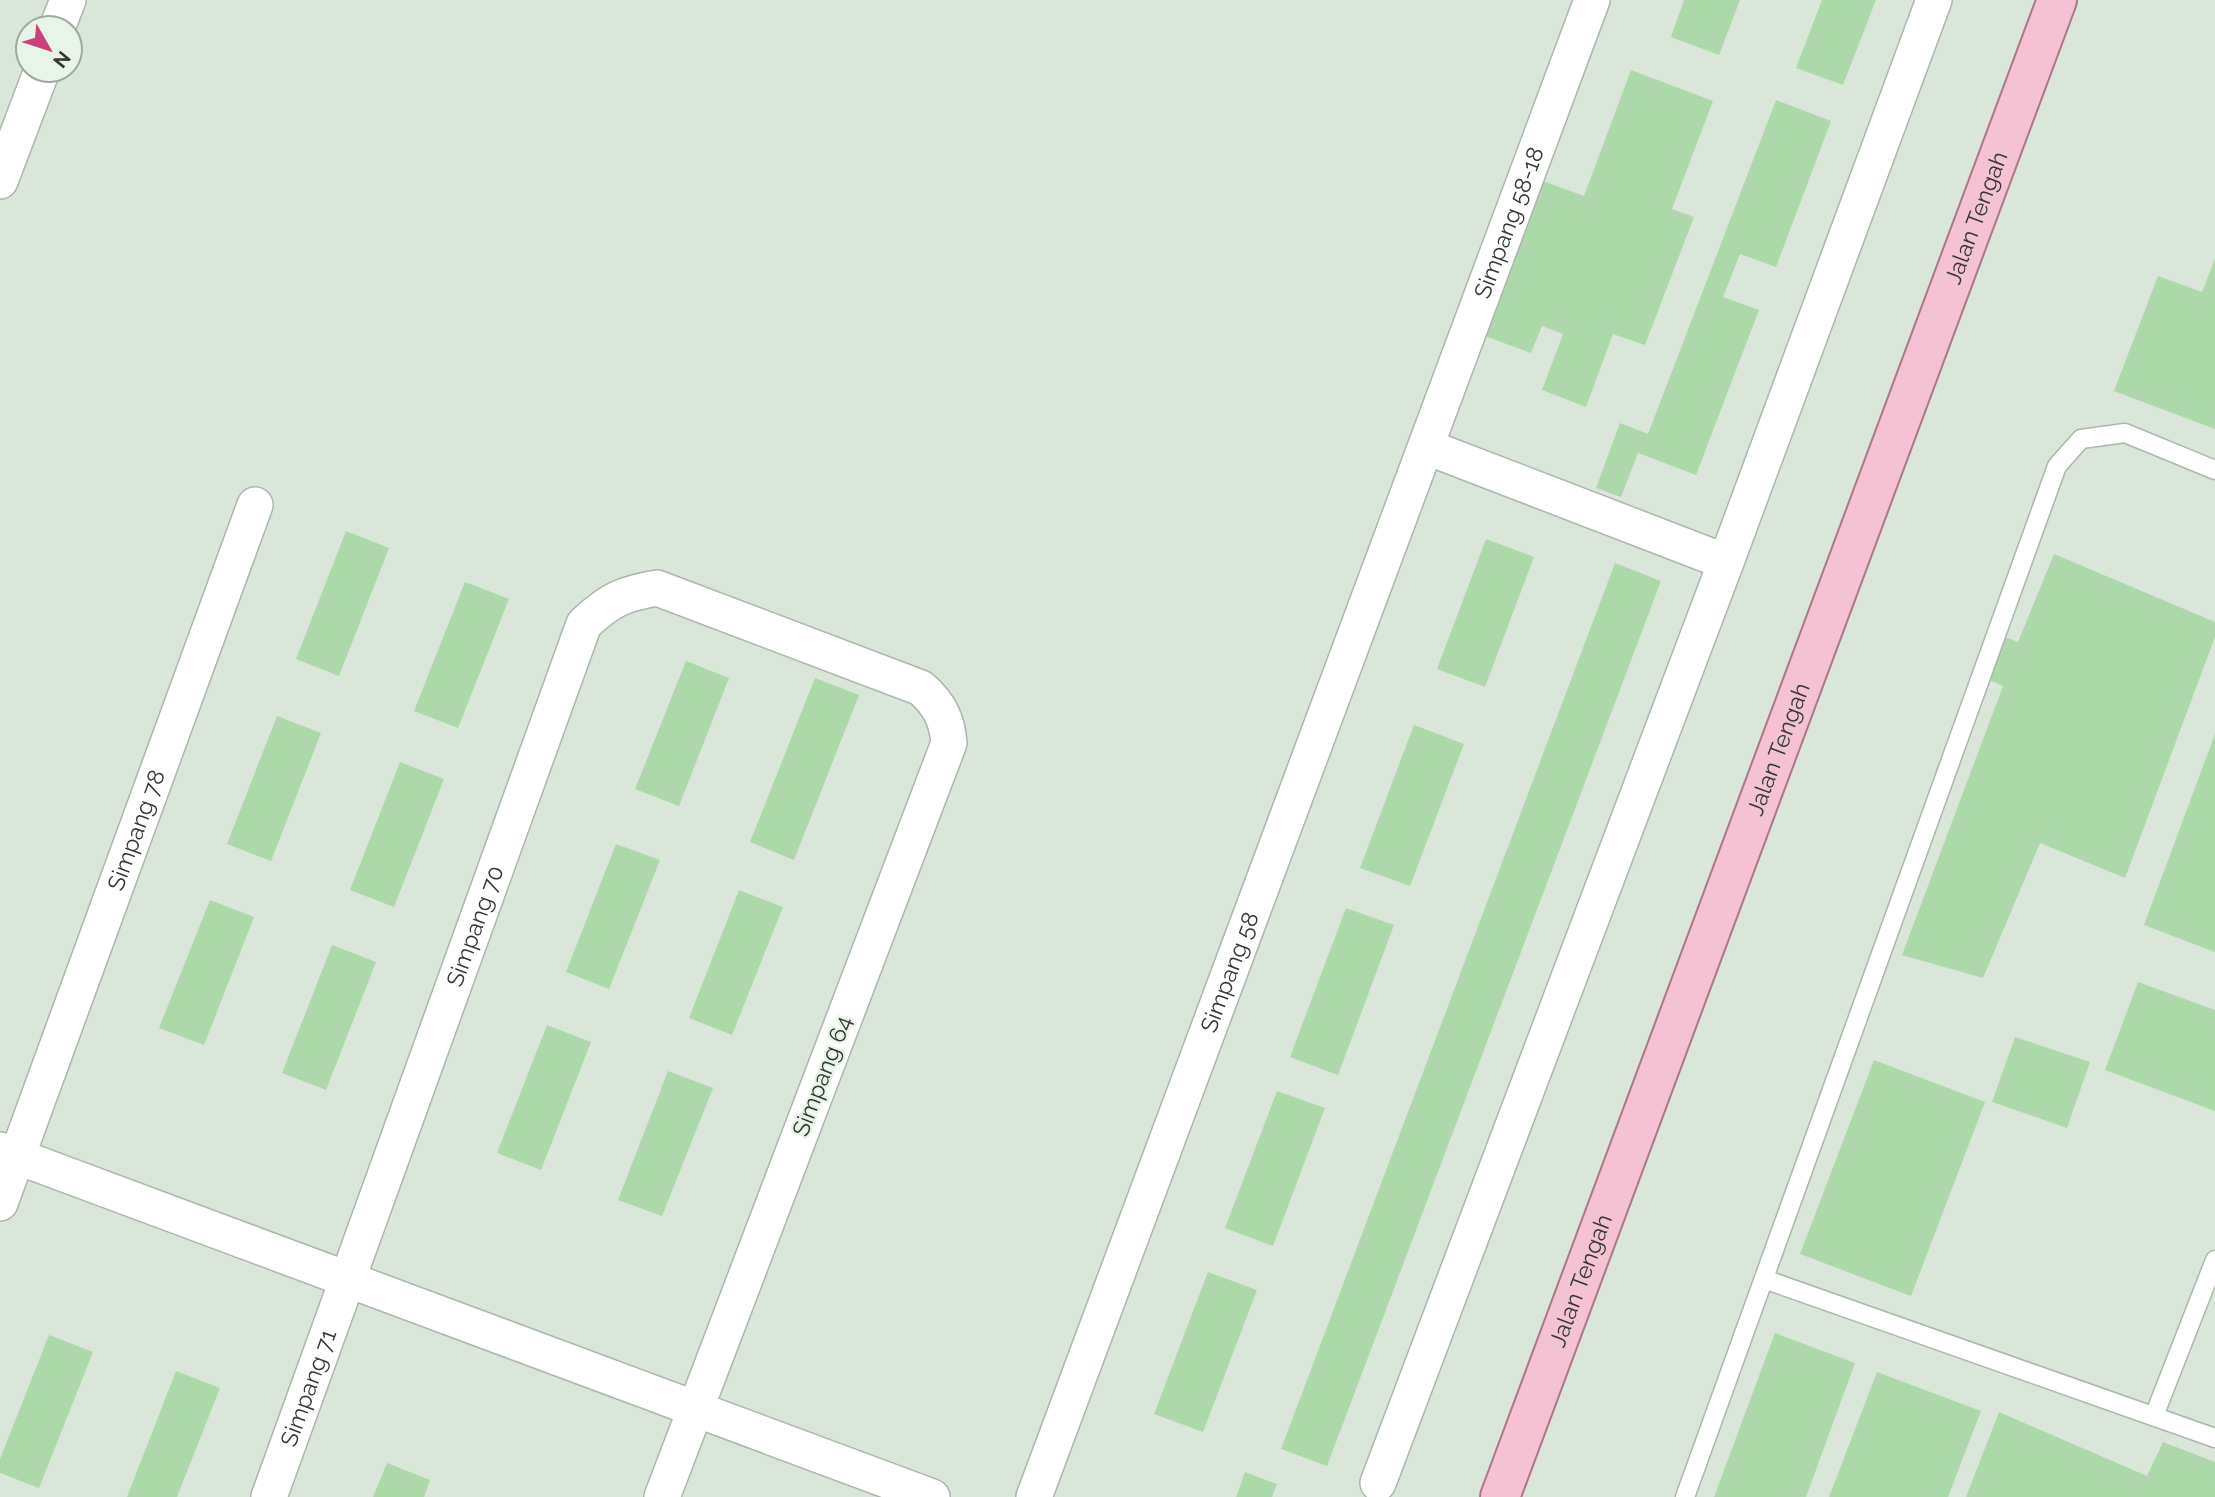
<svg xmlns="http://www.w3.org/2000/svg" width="2215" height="1497" viewBox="0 0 2215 1497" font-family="Raleway,sans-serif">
<rect width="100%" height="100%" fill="#dbe6da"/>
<g fill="#add8aa">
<polygon points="1684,0 1740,0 1719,55 1671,37"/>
<polygon points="1822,0 1876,0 1843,85 1796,68"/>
<polygon points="1631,70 1713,101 1672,209 1694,217 1645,345 1613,334 1586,407 1542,390 1563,334 1542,326 1531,353 1485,336 1543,181 1584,196"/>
<polygon points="1776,100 1831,121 1776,267 1740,254 1723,297 1759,310 1696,475 1638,453 1621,497 1596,488 1620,423 1648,434"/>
<polygon points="2215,259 2215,429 2114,391 2158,276 2202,292"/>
<polygon points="346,531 389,548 339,676 296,659"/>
<polygon points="1486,539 1534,557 1485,687 1437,669"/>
<polygon points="2054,554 2215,622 2215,637 2125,878 2040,843 1983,978 1902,955 2003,686 1989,680 2005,637 2018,642"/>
<polygon points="1615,563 1661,581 1327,1466 1281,1449"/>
<polygon points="465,582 509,599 458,728 414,711"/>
<polygon points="686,661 729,678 679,806 635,789"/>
<polygon points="815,678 859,695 794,860 750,842"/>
<polygon points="277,716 321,733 271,861 227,844"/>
<polygon points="1414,725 1464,744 1410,886 1360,868"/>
<polygon points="2215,734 2215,952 2144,925"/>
<polygon points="400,762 444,779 394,907 350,890"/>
<polygon points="616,844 660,860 609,989 566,972"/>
<polygon points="739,890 783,907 732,1035 689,1018"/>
<polygon points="210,900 254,917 204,1045 159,1028"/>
<polygon points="1346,908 1394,925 1338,1075 1290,1057"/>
<polygon points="332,945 376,962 326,1090 282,1073"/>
<polygon points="2138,982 2215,1010 2215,1111 2105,1070"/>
<polygon points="547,1025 591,1042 541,1170 497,1153"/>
<polygon points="2015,1037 2090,1062 2067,1128 1992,1102"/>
<polygon points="1874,1060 1985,1102 1911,1296 1800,1254"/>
<polygon points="668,1071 713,1088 662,1216 618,1200"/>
<polygon points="1277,1091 1325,1108 1273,1246 1225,1228"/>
<polygon points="1208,1272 1257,1290 1203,1432 1154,1414"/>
<polygon points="1775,1333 1855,1363 1806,1497 1714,1497"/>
<polygon points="49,1335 93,1352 39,1488 0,1473 0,1459"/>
<polygon points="176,1371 220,1388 177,1497 127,1497"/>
<polygon points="1877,1372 1981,1411 1948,1497 1829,1497"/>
<polygon points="1999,1412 2147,1476 2163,1442 2215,1462 2215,1497 1966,1497"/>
<polygon points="387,1463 430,1480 424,1497 373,1497"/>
<polygon points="1245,1472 1277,1484 1272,1497 1236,1497"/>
</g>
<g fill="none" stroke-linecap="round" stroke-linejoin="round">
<g stroke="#acb7ab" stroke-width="21">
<g id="lane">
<polyline points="1764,1279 2215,1438"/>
<polyline points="2154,1416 2215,1260"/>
<polyline points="1685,1497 2057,466 2081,439 2125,433 2215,470"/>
</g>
</g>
<g stroke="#acb7ab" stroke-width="38">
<g id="street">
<polyline points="57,28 68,0"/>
<polyline points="0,181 42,70"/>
<polyline points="1427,447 1726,562"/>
<polyline points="0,1150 932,1497"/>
<path id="s1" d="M0,1203L255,505"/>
<polyline points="1378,1483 1726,562 1934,0"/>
<path id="s2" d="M269,1497L584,624C610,600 622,594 657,588L921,688C939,704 947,719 949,743L662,1497"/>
<path id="s3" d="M1034,1497L1592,0"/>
</g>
</g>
<g stroke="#ac7788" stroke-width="42">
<g id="primary">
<path id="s4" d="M1500,1497L2057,0"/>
</g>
</g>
<use href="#lane" stroke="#fff" stroke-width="18"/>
<use href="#street" stroke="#fff" stroke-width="35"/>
<use href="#primary" stroke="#f4c2d3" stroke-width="38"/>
</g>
<g text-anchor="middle" stroke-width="5" stroke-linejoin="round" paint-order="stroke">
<g font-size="23" fill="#333833" stroke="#e8f4e7">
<text dy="8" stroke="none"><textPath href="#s4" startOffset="1365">Jalan Tengah</textPath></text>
<text dy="8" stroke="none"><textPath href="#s3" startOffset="1360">Simpang 58-18</textPath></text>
<text dy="8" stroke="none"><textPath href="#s4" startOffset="798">Jalan Tengah</textPath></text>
<text dy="8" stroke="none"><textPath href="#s1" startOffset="397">Simpang 78</textPath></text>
<text dy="8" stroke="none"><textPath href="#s2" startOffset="607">Simpang 70</textPath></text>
<text dy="8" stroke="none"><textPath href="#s3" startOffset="560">Simpang 58</textPath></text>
<text transform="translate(822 1076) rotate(-69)" y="8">Simpang 64</text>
<text dy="8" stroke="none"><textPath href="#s4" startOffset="231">Jalan Tengah</textPath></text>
<text dy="8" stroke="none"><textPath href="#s2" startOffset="116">Simpang 71</textPath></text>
</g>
</g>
<g transform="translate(49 49) rotate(129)"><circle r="33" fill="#e8f4e7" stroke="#a0a99f" stroke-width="2"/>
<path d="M0-5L12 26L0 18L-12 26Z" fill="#cb417b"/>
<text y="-10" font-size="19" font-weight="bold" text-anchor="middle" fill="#333833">N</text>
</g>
</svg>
